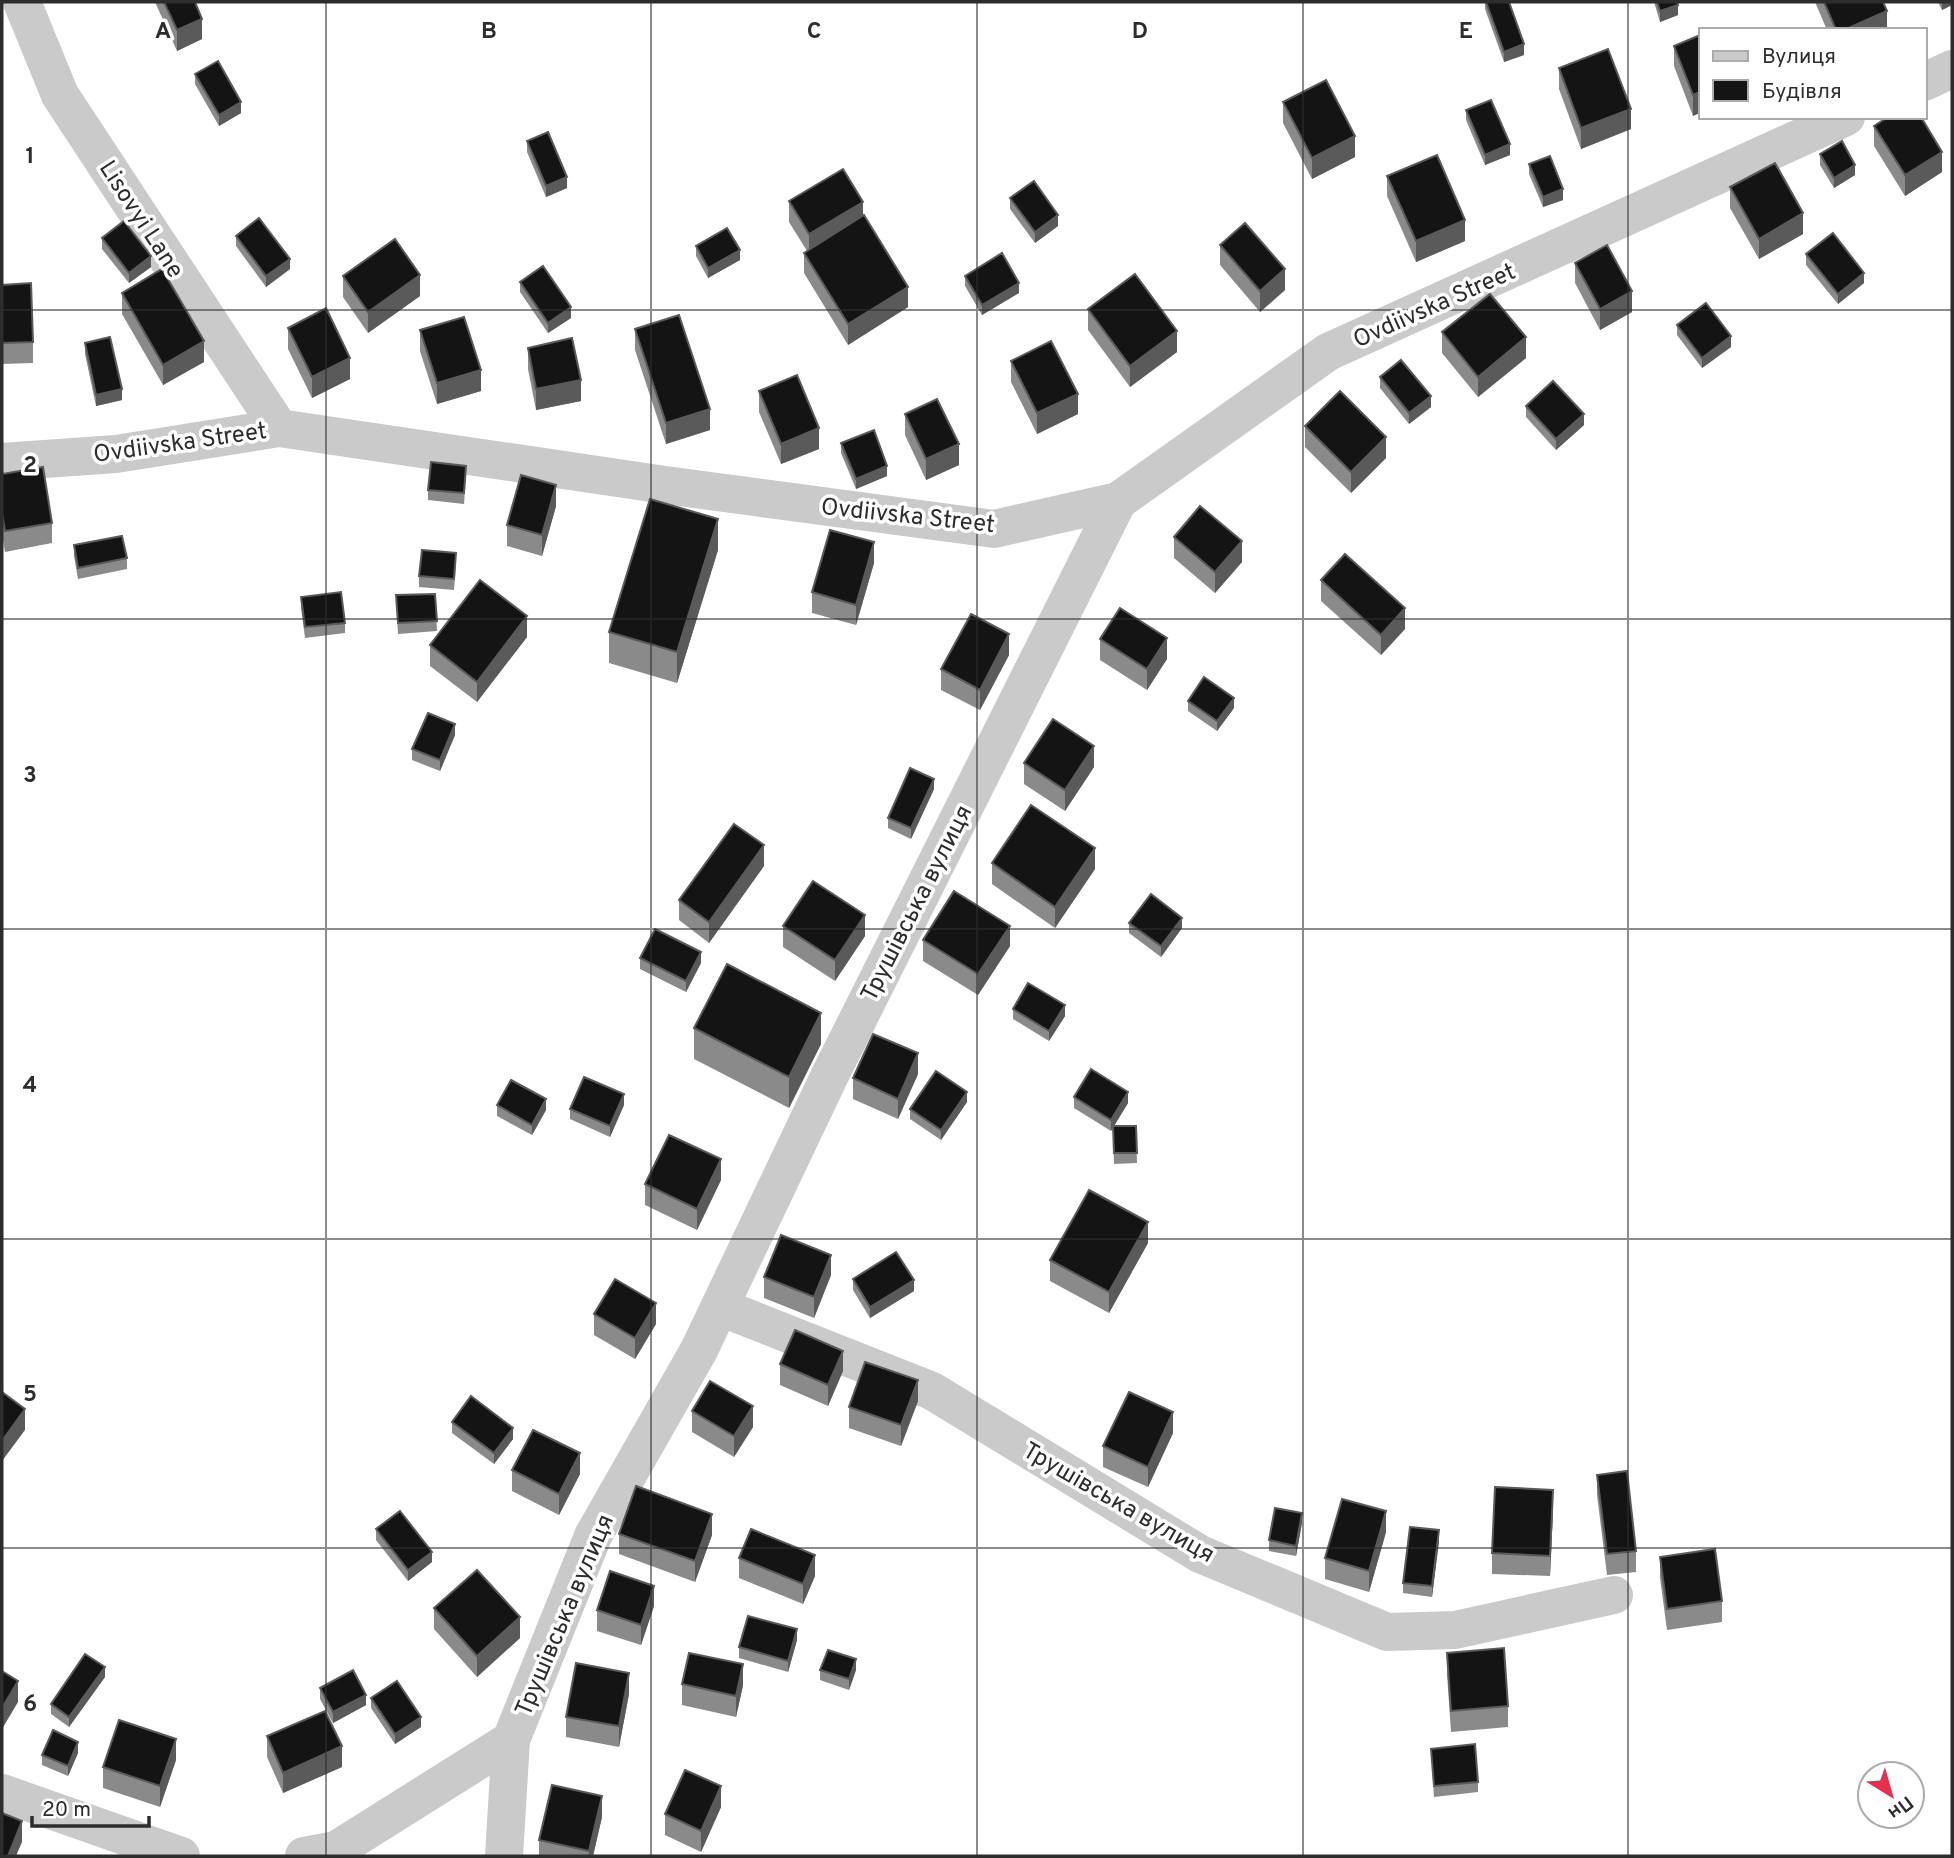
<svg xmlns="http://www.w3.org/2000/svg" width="1954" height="1858" viewBox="0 0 1954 1858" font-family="Overpass,sans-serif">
<rect width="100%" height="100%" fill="#fff"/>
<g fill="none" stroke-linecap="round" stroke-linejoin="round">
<g stroke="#cacaca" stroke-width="38">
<polyline points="22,2 60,95 279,428"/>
<polyline points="1924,82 1952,69"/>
<polyline points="2,462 116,454 279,428 665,485 994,529 1118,501 1328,352 1846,117"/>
<polyline points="720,1307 932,1391 1200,1554 1387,1632 1455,1630 1614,1595"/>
<polyline points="2,1793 181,1856"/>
<polyline points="304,1856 336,1850 511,1740 593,1536 699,1350 830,1075 1118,501"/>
<polyline points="504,1856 511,1740"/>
</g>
</g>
<g fill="#8a8a8a">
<polygon points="155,2 195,2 202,39 177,51"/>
<polygon points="1485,2 1509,2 1524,55 1504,62 1485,9"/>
<polygon points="1654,2 1677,2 1678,15 1660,22"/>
<polygon points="1815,2 1883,2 1887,30 1827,30"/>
<polygon points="1938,2 1952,2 1952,5 1942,10"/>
<polygon points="1700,35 1693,116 1674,66 1674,46"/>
<polygon points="1559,68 1631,129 1581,149 1559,89"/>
<polygon points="195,74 241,113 219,126 195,84"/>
<polygon points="1283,102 1355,157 1312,179 1283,123"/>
<polygon points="1466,110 1510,155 1485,165 1466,120"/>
<polygon points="1874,126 1942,172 1905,196 1874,146"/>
<polygon points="527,141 567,188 546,197 527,152"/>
<polygon points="1820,154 1855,175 1834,188 1820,165"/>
<polygon points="1529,164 1563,200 1543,207 1529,174"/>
<polygon points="1387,176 1465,241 1416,262 1387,196"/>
<polygon points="1730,187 1803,234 1759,259 1730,208"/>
<polygon points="1010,198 1058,226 1035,243 1010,209"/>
<polygon points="789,201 863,216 908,307 848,345 804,273 804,253 807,251 789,222"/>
<polygon points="236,236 290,269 266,287 236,246"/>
<polygon points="102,238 151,267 129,283 102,249"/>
<polygon points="1220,245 1285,290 1260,312 1220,265"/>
<polygon points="696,246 740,260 708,278 696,256"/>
<polygon points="1806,254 1864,283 1838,304 1806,265"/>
<polygon points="1575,263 1632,312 1600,330 1575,283"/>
<polygon points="343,276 420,296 368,333 343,297"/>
<polygon points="965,276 1019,293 982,315 965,286"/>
<polygon points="520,282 571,318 548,333 520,292"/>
<polygon points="2,285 33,342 33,363 2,364"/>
<polygon points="122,293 204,362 163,385 122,314"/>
<polygon points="1088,309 1177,352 1130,387 1088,330"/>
<polygon points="1677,325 1731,347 1702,368 1677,335"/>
<polygon points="288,328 350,379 312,398 288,349"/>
<polygon points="635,329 710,430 666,444 635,350"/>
<polygon points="420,330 481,391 437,404 420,351"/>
<polygon points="1442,332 1526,358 1478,397 1442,353"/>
<polygon points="85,343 122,400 96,406 85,354"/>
<polygon points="528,348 581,401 536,410 528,369"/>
<polygon points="1011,361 1078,414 1037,434 1011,382"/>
<polygon points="1380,377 1431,407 1409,424 1380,388"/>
<polygon points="759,391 819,449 781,464 759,412"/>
<polygon points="1526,406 1584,425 1556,450 1526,417"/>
<polygon points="905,414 959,465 926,480 905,435"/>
<polygon points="1305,426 1386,458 1351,493 1305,447"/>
<polygon points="841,443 887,476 856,489 841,453"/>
<polygon points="2,474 52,523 52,543 5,552 2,534"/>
<polygon points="466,477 464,504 428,500 428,490"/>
<polygon points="556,506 542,556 507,546 507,525"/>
<polygon points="1174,537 1242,562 1215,593 1174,558"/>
<polygon points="74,545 127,558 127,569 78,579 74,556"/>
<polygon points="718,550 677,683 609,663 609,632"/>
<polygon points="456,563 454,590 419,587 419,576"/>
<polygon points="874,563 856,625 812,613 812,592"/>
<polygon points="1321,580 1405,629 1381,655 1321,601"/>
<polygon points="435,594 437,631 398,634 396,595"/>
<polygon points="301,597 345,623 345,633 305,638 301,607"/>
<polygon points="527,637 477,702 430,666 430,645"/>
<polygon points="1100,639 1167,659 1147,690 1100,660"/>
<polygon points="1009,655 980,710 941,690 941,669"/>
<polygon points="1188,701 1234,708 1217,731 1188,711"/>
<polygon points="455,735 440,771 412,760 412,749"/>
<polygon points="1024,763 1094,767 1065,811 1024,784"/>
<polygon points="934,789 911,839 888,828 888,818"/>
<polygon points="992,863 1095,869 1055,928 992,884"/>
<polygon points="764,866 709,943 679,920 679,900"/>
<polygon points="1129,923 1182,928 1161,957 1129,933"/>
<polygon points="783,926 865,936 835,981 783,947"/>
<polygon points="923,940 1010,946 978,995 923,961"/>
<polygon points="640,958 701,963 686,992 640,969"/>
<polygon points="1013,1009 1065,1016 1049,1041 1013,1019"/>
<polygon points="694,1028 821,1044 789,1108 694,1059"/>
<polygon points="918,1074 898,1119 853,1099 853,1078"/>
<polygon points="1074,1097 1128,1103 1114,1126 1136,1126 1137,1163 1114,1164 1113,1126 1111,1131 1074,1108"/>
<polygon points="967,1102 941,1140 910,1119 910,1109"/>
<polygon points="497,1105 546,1110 532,1135 497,1116"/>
<polygon points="624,1105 610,1137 570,1119 570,1109"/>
<polygon points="721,1180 697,1230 645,1205 645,1184"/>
<polygon points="1148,1243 1109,1313 1050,1281 1050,1260"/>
<polygon points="831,1275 814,1318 764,1298 764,1277"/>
<polygon points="853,1279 914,1291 870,1318 853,1290"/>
<polygon points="594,1314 656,1324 635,1359 594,1335"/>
<polygon points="780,1364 843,1371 828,1406 780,1385"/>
<polygon points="918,1401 901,1446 849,1428 849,1407"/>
<polygon points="692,1411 753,1427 734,1457 692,1432"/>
<polygon points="452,1422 513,1439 494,1464 452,1433"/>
<polygon points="1173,1433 1148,1487 1103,1467 1103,1446"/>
<polygon points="512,1470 580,1474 559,1515 512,1491"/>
<polygon points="1597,1475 1636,1551 1636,1572 1607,1575 1597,1495"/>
<polygon points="1553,1510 1550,1576 1492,1574 1492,1553"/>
<polygon points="1302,1523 1296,1556 1269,1551 1269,1540"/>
<polygon points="376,1529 432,1562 408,1581 376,1540"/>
<polygon points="1386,1532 1369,1592 1325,1579 1325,1558"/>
<polygon points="619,1534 712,1535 695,1582 619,1554"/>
<polygon points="1439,1541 1432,1597 1403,1593 1403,1583"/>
<polygon points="1660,1557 1722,1601 1722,1622 1667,1630 1660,1578"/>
<polygon points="739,1558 815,1576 803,1604 739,1578"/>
<polygon points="654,1606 641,1645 597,1631 597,1610"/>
<polygon points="434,1608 520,1638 477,1677 434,1629"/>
<polygon points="797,1640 788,1672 739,1658 739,1647"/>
<polygon points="1447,1653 1508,1706 1508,1727 1451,1732 1447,1674"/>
<polygon points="820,1670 856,1670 849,1690 820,1680"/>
<polygon points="105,1677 69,1727 51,1714 51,1704"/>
<polygon points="682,1684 743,1685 736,1717 682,1705"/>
<polygon points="320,1688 366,1705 333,1723 320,1699"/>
<polygon points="629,1694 619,1747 566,1737 566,1717"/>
<polygon points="371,1698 421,1727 395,1744 371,1708"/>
<polygon points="267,1736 342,1767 283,1793 267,1757"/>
<polygon points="1431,1749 1478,1782 1478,1792 1434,1797"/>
<polygon points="78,1753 68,1776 42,1765 42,1755"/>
<polygon points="176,1760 160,1807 103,1788 103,1767"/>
<polygon points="721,1807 701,1852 665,1835 665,1814"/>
<polygon points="602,1817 593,1856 539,1856 539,1840"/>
</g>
<g fill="#5a5a5a">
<polygon points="1942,2 1952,2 1952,5 1942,10"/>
<polygon points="1678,5 1678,15 1660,22 1660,11"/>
<polygon points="1887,11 1887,30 1844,30"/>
<polygon points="202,19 202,39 177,51 177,30"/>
<polygon points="1524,44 1524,55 1504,62 1504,52"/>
<polygon points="1700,92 1700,113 1693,116 1693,95"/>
<polygon points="241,102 241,113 219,126 219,115"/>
<polygon points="1631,109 1631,129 1581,149 1581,128"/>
<polygon points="1355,136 1355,157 1312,179 1312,158"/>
<polygon points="1510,144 1510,155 1485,165 1485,155"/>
<polygon points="1942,152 1942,172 1905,196 1905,175"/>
<polygon points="1855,165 1855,175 1834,188 1834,178"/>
<polygon points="567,177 567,188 546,197 546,186"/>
<polygon points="1563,189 1563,200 1543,207 1543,197"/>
<polygon points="863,202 863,223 809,255 809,234"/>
<polygon points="1803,213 1803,234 1759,259 1759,239"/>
<polygon points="1058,215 1058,226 1035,243 1035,232"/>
<polygon points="1465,220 1465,241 1416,262 1416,241"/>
<polygon points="740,250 740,260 708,278 708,268"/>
<polygon points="151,256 151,267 129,283 129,273"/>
<polygon points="290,259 290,269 266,287 266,276"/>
<polygon points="1285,269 1285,290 1260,312 1260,291"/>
<polygon points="1864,273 1864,283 1838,304 1838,294"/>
<polygon points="420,275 420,296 368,333 368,312"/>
<polygon points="1019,283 1019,293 982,315 982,305"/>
<polygon points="908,287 908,307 848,345 848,324"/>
<polygon points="1632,291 1632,312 1600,330 1600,309"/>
<polygon points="571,307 571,318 548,333 548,323"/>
<polygon points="1177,331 1177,352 1130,387 1130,366"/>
<polygon points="1731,336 1731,347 1702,368 1702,358"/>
<polygon points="1526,337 1526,358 1478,397 1478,377"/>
<polygon points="204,341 204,362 163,385 163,365"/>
<polygon points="350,358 350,379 312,398 312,377"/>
<polygon points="481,370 481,391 437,404 437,383"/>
<polygon points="581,380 581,401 536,410 536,389"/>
<polygon points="122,389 122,400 96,406 96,395"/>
<polygon points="1078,394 1078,414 1037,434 1037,413"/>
<polygon points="1431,396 1431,407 1409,424 1409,413"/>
<polygon points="710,409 710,430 666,444 666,423"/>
<polygon points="1584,414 1584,425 1556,450 1556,439"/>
<polygon points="819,428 819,449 781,464 781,444"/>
<polygon points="1386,437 1386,458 1351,493 1351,472"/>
<polygon points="959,444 959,465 926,480 926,459"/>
<polygon points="887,466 887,476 856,489 856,479"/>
<polygon points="556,485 556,506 542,556 542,535"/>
<polygon points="718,519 718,550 677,683 677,652"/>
<polygon points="1242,541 1242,562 1215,593 1215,572"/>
<polygon points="874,542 874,563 856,625 856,605"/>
<polygon points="1405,608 1405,629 1381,655 1381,635"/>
<polygon points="527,616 527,637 477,702 477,682"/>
<polygon points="1009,634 1009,655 980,710 980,690"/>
<polygon points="1167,638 1167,659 1147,690 1147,669"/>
<polygon points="1234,698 1234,708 1217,731 1217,721"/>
<polygon points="455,724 455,735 440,771 440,760"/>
<polygon points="1094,746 1094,767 1065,811 1065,790"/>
<polygon points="934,779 934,789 911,839 911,828"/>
<polygon points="764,845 764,866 709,943 709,922"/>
<polygon points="1095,848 1095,869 1055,928 1055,907"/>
<polygon points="865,915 865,936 835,981 835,960"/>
<polygon points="1182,918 1182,928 1161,957 1161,946"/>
<polygon points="1010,926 1010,946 978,995 978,974"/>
<polygon points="701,952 701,963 686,992 686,981"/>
<polygon points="1065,1005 1065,1016 1049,1041 1049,1031"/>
<polygon points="821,1013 821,1044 789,1108 789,1077"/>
<polygon points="918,1053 918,1074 898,1119 898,1099"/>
<polygon points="967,1092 967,1102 941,1140 941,1130"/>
<polygon points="1128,1092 1128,1103 1111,1131 1111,1120"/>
<polygon points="624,1094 624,1105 610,1137 610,1126"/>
<polygon points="546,1099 546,1110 532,1135 532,1125"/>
<polygon points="721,1159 721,1180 697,1230 697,1209"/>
<polygon points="1148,1222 1148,1243 1109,1313 1109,1292"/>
<polygon points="831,1255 831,1275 814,1318 814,1297"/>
<polygon points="914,1280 914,1291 870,1318 870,1307"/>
<polygon points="656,1303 656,1324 635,1359 635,1338"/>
<polygon points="843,1351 843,1371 828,1406 828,1385"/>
<polygon points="918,1380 918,1401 901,1446 901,1425"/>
<polygon points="753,1406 753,1427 734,1457 734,1436"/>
<polygon points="25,1409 25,1430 2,1461 2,1441"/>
<polygon points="1173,1412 1173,1433 1148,1487 1148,1467"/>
<polygon points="513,1428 513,1439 494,1464 494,1453"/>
<polygon points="580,1453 580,1474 559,1515 559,1494"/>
<polygon points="1553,1490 1553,1510 1550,1576 1550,1556"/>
<polygon points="1386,1511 1386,1532 1369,1592 1369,1571"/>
<polygon points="1302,1513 1302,1523 1296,1556 1296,1546"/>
<polygon points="712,1514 712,1535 695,1582 695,1561"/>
<polygon points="1439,1530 1439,1541 1432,1597 1432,1586"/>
<polygon points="432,1552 432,1562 408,1581 408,1570"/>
<polygon points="815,1555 815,1576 803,1604 803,1584"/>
<polygon points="654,1586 654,1606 641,1645 641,1625"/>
<polygon points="520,1617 520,1638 477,1677 477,1656"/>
<polygon points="797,1629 797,1640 788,1672 788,1661"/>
<polygon points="856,1659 856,1670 849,1690 849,1679"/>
<polygon points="743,1664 743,1685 736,1717 736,1696"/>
<polygon points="105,1667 105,1677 69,1727 69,1717"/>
<polygon points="629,1673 629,1694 619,1747 619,1726"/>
<polygon points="18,1681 18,1702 2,1729 2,1708"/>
<polygon points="366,1695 366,1705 333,1723 333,1712"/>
<polygon points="421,1717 421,1727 395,1744 395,1734"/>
<polygon points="176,1739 176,1760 160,1807 160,1786"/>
<polygon points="78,1742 78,1753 68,1776 68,1766"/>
<polygon points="342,1746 342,1767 283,1793 283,1773"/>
<polygon points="721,1786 721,1807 701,1852 701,1831"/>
<polygon points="602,1796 602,1817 593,1856 589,1856 589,1851"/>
<polygon points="22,1821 22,1842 16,1856 8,1856"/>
</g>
<g fill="#141414" stroke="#5a5a5a" stroke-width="2">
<polygon points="164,2 195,2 202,19 177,30"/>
<polygon points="1486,2 1509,2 1524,44 1504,52"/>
<polygon points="1657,2 1677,2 1678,5 1660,11"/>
<polygon points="1824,2 1883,2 1887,11 1844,30 1836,30"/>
<polygon points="1700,35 1700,92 1693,95 1674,46"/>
<polygon points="1608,49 1631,109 1581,128 1559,68"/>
<polygon points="218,61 241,102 219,115 195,74"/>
<polygon points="1326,80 1355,136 1312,158 1283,102"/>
<polygon points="1491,100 1510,144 1485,155 1466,110"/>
<polygon points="1888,117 1921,117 1942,152 1905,175 1874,126"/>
<polygon points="548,132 567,177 546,186 527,141"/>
<polygon points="1842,141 1855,165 1834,178 1820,154"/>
<polygon points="1437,155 1465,220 1416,241 1387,176"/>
<polygon points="1550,156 1563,189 1543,197 1529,164"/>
<polygon points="1775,163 1803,213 1759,239 1730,187"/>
<polygon points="843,169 863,202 809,234 789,201"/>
<polygon points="1034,181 1058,215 1035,232 1010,198"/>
<polygon points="864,215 908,287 848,324 804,253"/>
<polygon points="259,218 290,259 266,276 236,236"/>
<polygon points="124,221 151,256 129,273 102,238"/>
<polygon points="1245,223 1285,269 1260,291 1220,245"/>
<polygon points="727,228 740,250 708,268 696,246"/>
<polygon points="1833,233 1864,273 1838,294 1806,254"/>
<polygon points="395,239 420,275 368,312 343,276"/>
<polygon points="1607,245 1632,291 1600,309 1575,263"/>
<polygon points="1002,253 1019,283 982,305 965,276"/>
<polygon points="543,266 571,307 548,323 520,282"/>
<polygon points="162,269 204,341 163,365 122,293"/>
<polygon points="1135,274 1177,331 1130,366 1088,309"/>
<polygon points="31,283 33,342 2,343 2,285"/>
<polygon points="1490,294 1526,337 1478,377 1442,332"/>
<polygon points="1706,303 1731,336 1702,358 1677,325"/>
<polygon points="326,308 350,358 312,377 288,328"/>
<polygon points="679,315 710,409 666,423 635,329"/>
<polygon points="464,317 481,370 437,383 420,330"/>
<polygon points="110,337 122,389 96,395 85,343"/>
<polygon points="572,338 581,380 536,389 528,348"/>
<polygon points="1051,341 1078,394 1037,413 1011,361"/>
<polygon points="1401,360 1431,396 1409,413 1380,377"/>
<polygon points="797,375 819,428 781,444 759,391"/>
<polygon points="1553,381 1584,414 1556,439 1526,406"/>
<polygon points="1340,391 1386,437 1351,472 1305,426"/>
<polygon points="937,399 959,444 926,459 905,414"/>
<polygon points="874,430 887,466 856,479 841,443"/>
<polygon points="431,462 466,466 464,493 428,490"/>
<polygon points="43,467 52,523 5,531 2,513 2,474"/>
<polygon points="521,475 556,485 542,535 507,525"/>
<polygon points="650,499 718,519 677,652 609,632"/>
<polygon points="1200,506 1242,541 1215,572 1174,537"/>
<polygon points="830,530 874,542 856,605 812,592"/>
<polygon points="122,536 127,558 78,568 74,545"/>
<polygon points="422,550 456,553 454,579 419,576"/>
<polygon points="1345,554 1405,608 1381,635 1321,580"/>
<polygon points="480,580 527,616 477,682 430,645"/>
<polygon points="341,592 345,623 305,627 301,597"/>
<polygon points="435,594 437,621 398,623 396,595"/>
<polygon points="1120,608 1167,638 1147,669 1100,639"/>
<polygon points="971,614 1009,634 980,690 941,669"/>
<polygon points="1204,677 1234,698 1217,721 1188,701"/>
<polygon points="428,713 455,724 440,760 412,749"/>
<polygon points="1053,719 1094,746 1065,790 1024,763"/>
<polygon points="910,768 934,779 911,828 888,818"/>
<polygon points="1031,805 1095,848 1055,907 992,863"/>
<polygon points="734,824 764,845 709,922 679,900"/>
<polygon points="813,881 865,915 835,960 783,926"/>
<polygon points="954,891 1010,926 978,974 923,940"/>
<polygon points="1151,894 1182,918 1161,946 1129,923"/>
<polygon points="655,929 701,952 686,981 640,958"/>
<polygon points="727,964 821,1013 789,1077 694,1028"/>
<polygon points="1028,983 1065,1005 1049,1031 1013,1009"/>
<polygon points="873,1034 918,1053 898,1099 853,1078"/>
<polygon points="1091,1069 1128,1092 1111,1120 1074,1097"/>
<polygon points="936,1071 967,1092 941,1130 910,1109"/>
<polygon points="584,1077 624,1094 610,1126 570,1109"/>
<polygon points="511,1080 546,1099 532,1125 497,1105"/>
<polygon points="1113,1126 1136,1126 1137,1153 1114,1153"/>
<polygon points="669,1135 721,1159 697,1209 645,1184"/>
<polygon points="1089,1190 1148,1222 1109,1292 1050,1260"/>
<polygon points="781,1235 831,1255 814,1297 764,1277"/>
<polygon points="896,1252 914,1280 870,1307 853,1279"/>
<polygon points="615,1279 656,1303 635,1338 594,1314"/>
<polygon points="795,1330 843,1351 828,1385 780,1364"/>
<polygon points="865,1362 918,1380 901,1425 849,1407"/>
<polygon points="710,1381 753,1406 734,1436 692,1411"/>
<polygon points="2,1392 25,1409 2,1441"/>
<polygon points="1129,1392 1173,1412 1148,1467 1103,1446"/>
<polygon points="471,1396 513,1428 494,1453 452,1422"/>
<polygon points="533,1430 580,1453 559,1494 512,1470"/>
<polygon points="1627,1471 1636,1551 1607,1554 1597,1475"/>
<polygon points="636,1486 712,1514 695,1561 619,1534"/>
<polygon points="1495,1487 1553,1490 1550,1556 1492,1553"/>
<polygon points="1342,1499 1386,1511 1369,1571 1325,1558"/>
<polygon points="1275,1508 1302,1513 1296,1546 1269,1540"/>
<polygon points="400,1511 432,1552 408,1570 376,1529"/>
<polygon points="1410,1527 1439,1530 1432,1586 1403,1583"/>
<polygon points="751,1529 815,1555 803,1584 739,1558"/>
<polygon points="1715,1549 1722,1601 1667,1609 1660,1557"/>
<polygon points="477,1570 520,1617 477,1656 434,1608"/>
<polygon points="610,1571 654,1586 641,1625 597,1610"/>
<polygon points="748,1616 797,1629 788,1661 739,1647"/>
<polygon points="1504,1648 1508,1706 1451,1711 1447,1653"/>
<polygon points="828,1650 856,1659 849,1679 820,1670"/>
<polygon points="689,1653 743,1664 736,1696 682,1684"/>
<polygon points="85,1654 105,1667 69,1717 51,1704"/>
<polygon points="576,1663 629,1673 619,1726 566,1717"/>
<polygon points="353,1670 366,1695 333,1712 320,1688"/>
<polygon points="2,1671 18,1681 2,1708"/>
<polygon points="397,1681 421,1717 395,1734 371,1698"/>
<polygon points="325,1711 342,1746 283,1773 267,1736"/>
<polygon points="119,1720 176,1739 160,1786 103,1767"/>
<polygon points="53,1730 78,1742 68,1766 42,1755"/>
<polygon points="1475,1744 1478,1782 1434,1786 1431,1749"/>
<polygon points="685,1770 721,1786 701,1831 665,1814"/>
<polygon points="552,1785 602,1796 589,1851 539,1840"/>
<polygon points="2,1813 22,1821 8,1856 2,1856"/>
</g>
<path fill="none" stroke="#2d2d2d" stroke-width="2" stroke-opacity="0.55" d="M326,2V1856M651,2V1856M977,2V1856M1303,2V1856M1628,2V1856M2,310H1952M2,619H1952M2,929H1952M2,1239H1952M2,1548H1952"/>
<g text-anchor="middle" stroke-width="7" stroke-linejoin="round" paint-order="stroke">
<g font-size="24" fill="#2d2d2d" stroke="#fff">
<text transform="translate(142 219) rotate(57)" y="8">Lisovyi Lane</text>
<text transform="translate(1434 305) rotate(-24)" y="8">Ovdiivska Street</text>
<text transform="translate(180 442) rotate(-8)" y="8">Ovdiivska Street</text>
<text transform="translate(908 515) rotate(6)" y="8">Ovdiivska Street</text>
<text transform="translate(916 903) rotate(-63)" y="8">Трушівська вулиця</text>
<text transform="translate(1119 1502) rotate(30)" y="8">Трушівська вулиця</text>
<text transform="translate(564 1615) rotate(-67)" y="8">Трушівська вулиця</text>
</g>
</g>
<g font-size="23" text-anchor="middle" font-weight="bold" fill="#2d2d2d" stroke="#fff" stroke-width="7" stroke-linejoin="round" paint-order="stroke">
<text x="163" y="38">A</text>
<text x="489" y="38">B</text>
<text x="814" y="38">C</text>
<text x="1140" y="38">D</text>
<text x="1466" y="38">E</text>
<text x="30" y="163">1</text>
<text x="30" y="472">2</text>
<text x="30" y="782">3</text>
<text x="30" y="1092">4</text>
<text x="30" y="1401">5</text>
<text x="30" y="1711">6</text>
</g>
<rect width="1954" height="1858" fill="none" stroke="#2d2d2d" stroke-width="7"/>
<rect x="1699" y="28" width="228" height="91" fill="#ffffff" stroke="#ababab" stroke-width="2"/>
<rect x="1713" y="51" width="35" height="10" fill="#cacaca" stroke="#ababab" stroke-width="2"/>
<text x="1762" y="63" font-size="21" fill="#2d2d2d">Вулиця</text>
<rect x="1713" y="80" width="35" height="21" fill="#141414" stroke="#ababab" stroke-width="2"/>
<text x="1762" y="98" font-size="21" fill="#2d2d2d">Будівля</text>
<g transform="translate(1891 1795) rotate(143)"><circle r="33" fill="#ffffff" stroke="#ababab" stroke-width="2"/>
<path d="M0-5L12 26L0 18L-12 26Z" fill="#e4304d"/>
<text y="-10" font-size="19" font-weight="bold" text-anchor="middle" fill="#2d2d2d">Пн</text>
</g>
<path d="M32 1816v10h117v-10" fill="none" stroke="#2d2d2d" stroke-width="3.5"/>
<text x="42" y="1816" font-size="21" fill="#2d2d2d" stroke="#ffffff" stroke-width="5" paint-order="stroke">20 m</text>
</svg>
